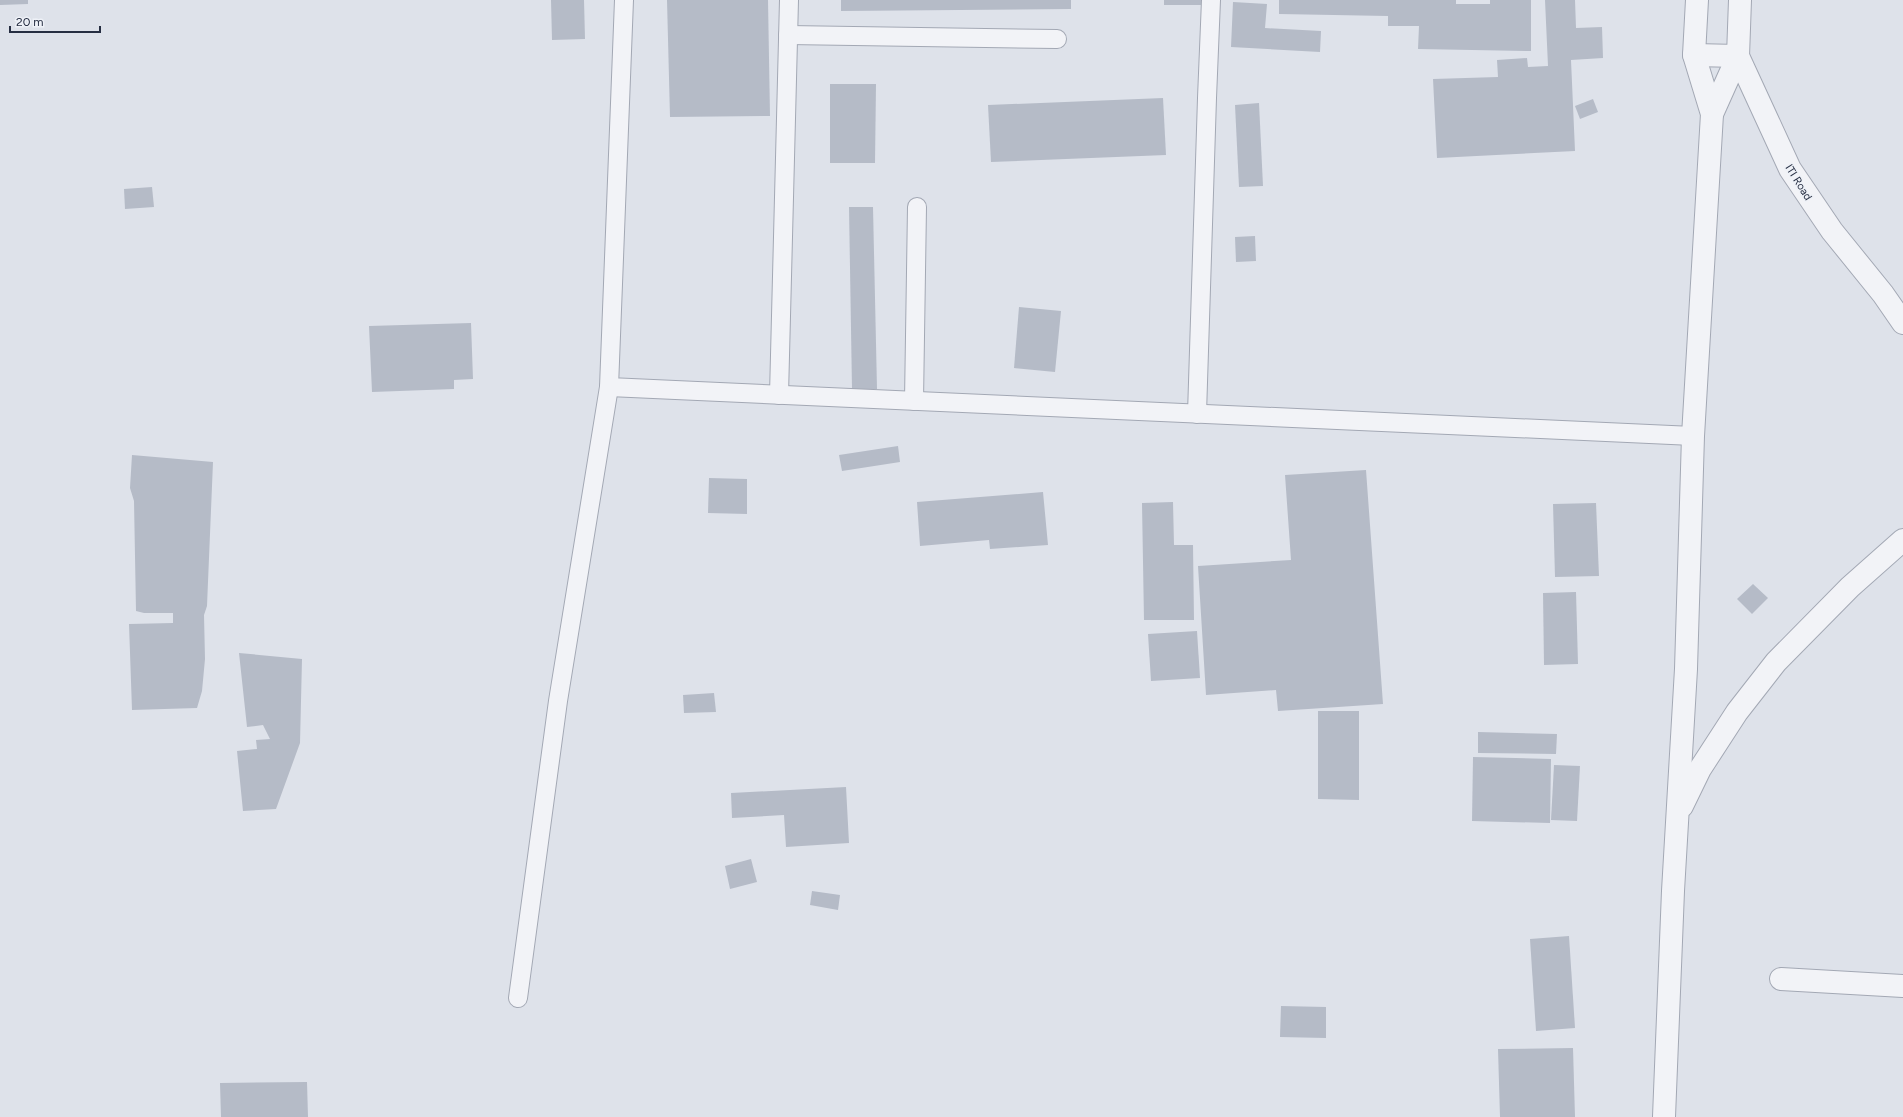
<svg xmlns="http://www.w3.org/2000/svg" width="1903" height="1117" viewBox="0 0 1903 1117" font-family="Figtree,sans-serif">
<rect width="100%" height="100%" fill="#dee2ea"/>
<g fill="#b5bbc7">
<polygon points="0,0 28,0 28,4 0,5"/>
<polygon points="551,0 584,0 585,39 552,40"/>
<polygon points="667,0 768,0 770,116 670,117"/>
<polygon points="841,0 1071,0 1071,9 841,11"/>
<rect x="1164" y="0" width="40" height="5"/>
<polygon points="1279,0 1456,0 1456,4 1490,4 1490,0 1531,0 1531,51 1418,49 1419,26 1388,26 1388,16 1279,14"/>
<polygon points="1545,0 1575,0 1576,28 1602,27 1603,58 1571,60 1575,151 1437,158 1433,79 1498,77 1497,60 1527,58 1528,67 1548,66"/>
<polygon points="1233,2 1267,4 1265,28 1321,31 1320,52 1231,47"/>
<polygon points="830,84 876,84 875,163 830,163"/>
<polygon points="1163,98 1166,155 991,162 988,105"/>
<polygon points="1593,99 1598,112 1580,119 1575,106"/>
<polygon points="1259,103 1263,186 1239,187 1235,105"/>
<polygon points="152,187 154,207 125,209 124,189"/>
<polygon points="849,207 873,207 877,389 852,389"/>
<polygon points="1255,236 1256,261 1236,262 1235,237"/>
<polygon points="1019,307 1061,311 1055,372 1014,368"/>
<polygon points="471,323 473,379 454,380 454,389 372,392 369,326"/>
<polygon points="898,446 900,462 842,471 839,455"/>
<polygon points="132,455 213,462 207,606 204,615 205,659 202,691 197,708 132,710 129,624 173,623 173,613 144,613 136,611 134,501 130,488"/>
<polygon points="1366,470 1383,704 1278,711 1276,690 1206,695 1198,566 1291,560 1285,475"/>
<polygon points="709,478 747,479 747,514 708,513"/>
<polygon points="1043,492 1048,545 990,549 989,540 920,546 917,502"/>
<polygon points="1173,502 1174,545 1193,545 1194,620 1144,620 1142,503"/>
<polygon points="1596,503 1599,576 1555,577 1553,504"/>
<polygon points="1753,584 1768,598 1752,614 1737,599"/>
<polygon points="1576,592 1578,664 1544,665 1543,593"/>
<polygon points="1197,631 1200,678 1151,681 1148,634"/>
<polygon points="239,653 302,659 300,743 276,809 243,811 237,751 257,749 256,740 270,739 263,725 247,727"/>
<polygon points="714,693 716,712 684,713 683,695"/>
<polygon points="1318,711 1359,711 1359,800 1318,799"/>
<polygon points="1478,732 1557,734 1556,754 1478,753"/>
<polygon points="1473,757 1551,759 1550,823 1472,821"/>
<polygon points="1554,765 1580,766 1577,821 1551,820"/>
<polygon points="846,787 849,843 786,847 784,815 732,818 731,793"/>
<polygon points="751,859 757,882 730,889 725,866"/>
<polygon points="812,891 840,895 838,910 810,905"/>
<polygon points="1569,936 1575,1028 1536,1031 1530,939"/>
<polygon points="1281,1006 1326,1007 1326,1038 1280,1037"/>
<polygon points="1573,1048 1575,1117 1500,1117 1498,1049"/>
<polygon points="307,1082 308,1117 221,1117 220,1083"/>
</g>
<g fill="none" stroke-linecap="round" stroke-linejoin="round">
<g stroke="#a3a8b4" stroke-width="20">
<g id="service">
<polyline points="624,0 609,387 1693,436"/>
<polyline points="788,35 1057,39"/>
<polyline points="779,395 789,0"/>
<polyline points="914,401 917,207"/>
<polyline points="1197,414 1207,98 1211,0"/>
<polyline points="518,998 558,701 609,387"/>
</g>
</g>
<g stroke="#a3a8b4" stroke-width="24">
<polyline id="minor" points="1781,979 1903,986"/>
</g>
<g stroke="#a3a8b4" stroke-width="24">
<g id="tertiary">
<polyline points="1694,55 1738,56 1790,169 1832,231 1883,294 1903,323"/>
<polyline points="1712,114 1738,56 1740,0"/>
<polyline points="1682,806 1700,769 1737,712 1776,662 1850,587 1903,540"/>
<polyline points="1664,1117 1673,891 1686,669 1693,436 1712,114 1694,55 1697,0"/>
</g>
</g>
<use href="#service" stroke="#f2f3f7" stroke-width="18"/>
<use href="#minor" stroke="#f2f3f7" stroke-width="22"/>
<use href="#tertiary" stroke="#f2f3f7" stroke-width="22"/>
</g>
<g text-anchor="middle" stroke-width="3" stroke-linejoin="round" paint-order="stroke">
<g font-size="11" fill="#262e42" stroke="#eef1f7">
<text transform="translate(1799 182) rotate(58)" y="4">ITI Road</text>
</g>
</g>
<path d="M10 26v6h90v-6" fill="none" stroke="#262e42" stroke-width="2"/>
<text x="16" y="26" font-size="12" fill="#262e42" stroke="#eef1f7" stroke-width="3" paint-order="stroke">20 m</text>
</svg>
